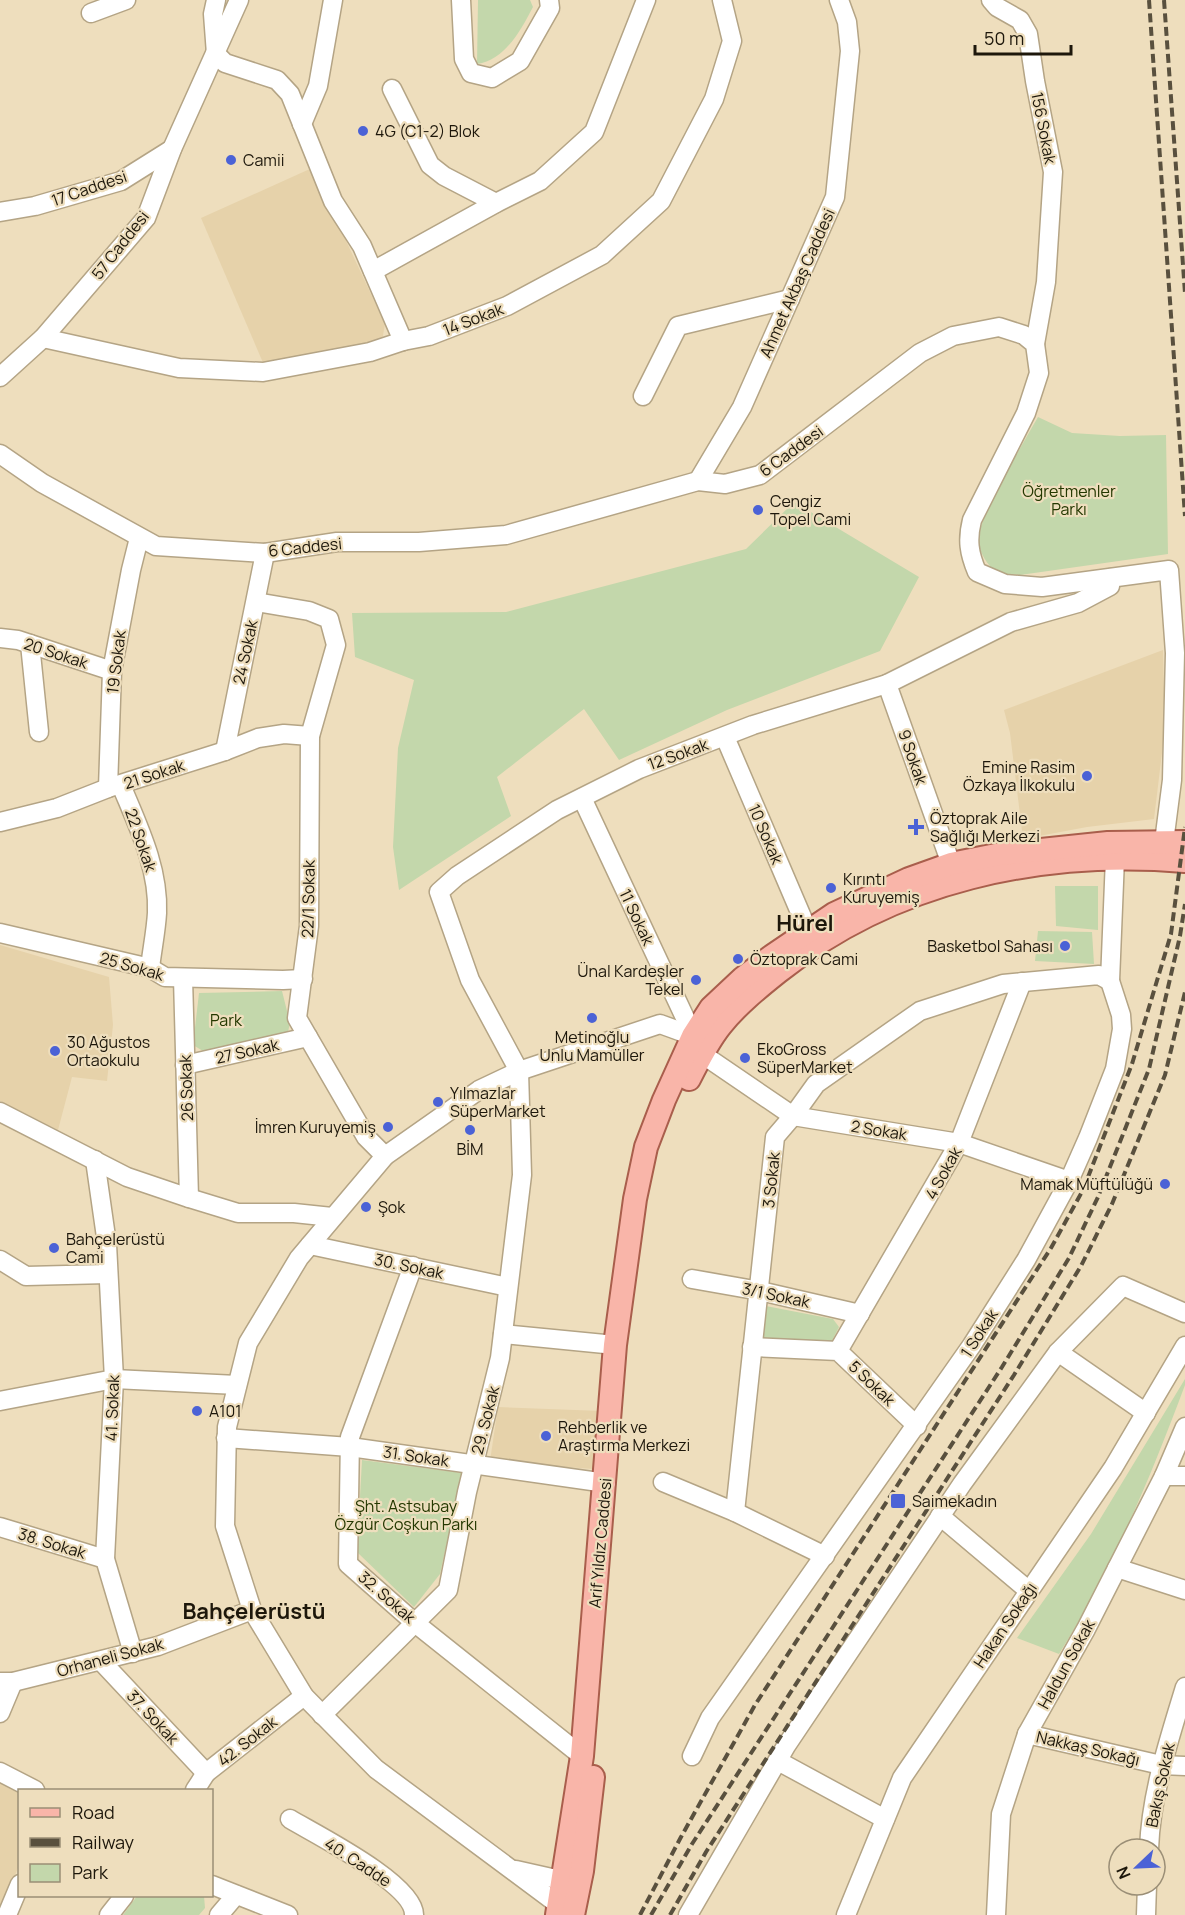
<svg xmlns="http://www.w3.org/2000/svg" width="1185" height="1915" viewBox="0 0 1185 1915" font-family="Manrope,sans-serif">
<rect width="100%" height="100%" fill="#eedebd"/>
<g fill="#e6d2aa">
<polygon points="312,168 385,324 382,341 264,365 201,218"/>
<polygon points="1163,650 1165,728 1154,819 1087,827 1023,839 1010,733 1004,710"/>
<polygon points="0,945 109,977 113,1025 107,1081 72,1077 58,1130 0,1101"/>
<polygon points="498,1407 602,1411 593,1469 490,1461"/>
<polygon points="0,1783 20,1793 19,1865 0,1914"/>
</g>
<g fill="#c3d7ab">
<path d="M478,0H530L533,7C521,30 505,60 477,64Z"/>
<path d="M1038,417L1072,433L1120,436L1166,435L1168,554L1020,575C1014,574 1003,575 997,572C988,567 979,551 978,541C977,520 1025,440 1038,417Z"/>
<polygon points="794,502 919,577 880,651 727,710 619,760 584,709 497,777 511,816 399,890 393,847 398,748 414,680 355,657 352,613 506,612 746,549"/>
<polygon points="1055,886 1098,886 1098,930 1056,926"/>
<polygon points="1038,931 1092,932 1094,964 1035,961"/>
<polygon points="282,991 290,1023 288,1032 208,1054 193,1045 199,993"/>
<polygon points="761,1305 833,1319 839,1327 830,1345 759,1341"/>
<path d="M1185,1379V1385C1150,1479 1112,1570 1059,1654L1017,1638L1091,1534Z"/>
<polygon points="362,1460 462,1473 440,1574 414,1607 357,1552"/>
<polygon points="137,1896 204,1896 205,1908 199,1915 123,1915"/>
</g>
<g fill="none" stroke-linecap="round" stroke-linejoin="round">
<g stroke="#b4a485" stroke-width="21">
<g id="minor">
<polyline points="216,0 213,14 216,54 225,63 277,80 290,94 333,201 362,246 403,341"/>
<polyline points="461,0 464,59 471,73 492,78 520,61 550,8 549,0"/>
<polyline points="991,0 997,7 1020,20 1028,34 1035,81 1053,172 1046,282 1035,344"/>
<polyline points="91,13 126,0"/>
<polyline points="392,89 430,165 444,176 496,203"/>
<polyline points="302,124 318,86 333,0"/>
<polyline points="0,212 35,206 121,181 172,149"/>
<polyline points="373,271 496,203 540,181 594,132 646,0"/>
<polyline points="43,338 179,368 263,372 370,352 403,341 429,336 507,306 602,255 661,201 714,99 732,41 722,0"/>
<polyline points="0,377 43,338 146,218 172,149 239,0"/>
<polyline points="643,396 678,326 790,299"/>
<path d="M0,454L42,483L156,546L265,553L337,542H419L506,535L698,481L725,484L760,475L920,353L953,336L999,327L1024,335L1035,344L1039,373L1026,413L972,520C967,540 969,553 977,572L1005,584L1042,587L1169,570L1175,653L1172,780L1164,842"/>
<polyline points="698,481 742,407 835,197 850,51 847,22 839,0"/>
<polyline points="256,602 309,611 329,619 336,645 310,736 309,926 297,1018 366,1137 385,1156"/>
<polyline points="0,638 18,640 112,671"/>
<polyline points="30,644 39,732"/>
<polyline points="887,684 951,864"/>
<polyline points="725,737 808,931"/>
<polyline points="225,751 265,553"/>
<path d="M121,785C138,826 159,868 157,913C156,931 152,950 150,968"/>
<polyline points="108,788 112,671 131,570 139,538"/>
<polyline points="582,798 702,1054 793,1116 959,1143 1069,1181"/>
<polyline points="0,822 57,808 108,788 225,751 258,738 284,734 310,736"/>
<polyline points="0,933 150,968 165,977 283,980 303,979"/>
<polyline points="183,978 189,1198"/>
<polyline points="185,1065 308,1037"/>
<polyline points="0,1112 127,1177 189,1198 238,1213 294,1213 332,1217"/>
<polyline points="95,1160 107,1244 114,1379 105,1559 133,1653"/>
<polyline points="310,1245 508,1287"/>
<polyline points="0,1260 26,1276 108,1274"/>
<polyline points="413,1266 350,1437 348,1564 415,1623 582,1756"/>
<polyline points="692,1279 760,1291 860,1314"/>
<polyline points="503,1334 615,1345"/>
<polyline points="752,1347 838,1351 917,1426"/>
<polyline points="838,1351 959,1143 1022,982"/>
<polyline points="1058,1352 1146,1413"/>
<polyline points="0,1401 114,1379 237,1385"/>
<polyline points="226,1438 350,1447 606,1483"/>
<polyline points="1164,1476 1185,1476"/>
<polyline points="663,1482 735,1512 825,1556"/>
<polyline points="735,1512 775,1137 793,1116 816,1084 920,1011 1003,984 1099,975 1110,981"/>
<polyline points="940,1516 1029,1591"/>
<polyline points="0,1527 105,1559"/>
<polyline points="1117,1568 1185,1590"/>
<polyline points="101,1661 206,1773"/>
<polyline points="0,1682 13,1682 158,1646 252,1610"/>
<polyline points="0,1713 13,1682"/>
<polyline points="322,1715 448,1590 467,1492 500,1358 522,1175 519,1071 470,980 439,892 457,876 557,810 639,769 753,725 887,684 1011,622 1078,603 1110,586 1111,578"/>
<polyline points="1027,1734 1161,1765 1185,1766"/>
<polyline points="692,1756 710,1718 972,1345 1026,1260 1069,1181 1088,1138 1115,1069 1122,1029 1121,1015 1110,981 1115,858"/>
<polyline points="778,1761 885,1819"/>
<polyline points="0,1772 35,1790"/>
<polyline points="195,1790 206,1773 304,1696"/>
<path d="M290,1819C315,1834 415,1884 414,1915"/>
<path d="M1149,1849C1151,1793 1169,1740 1185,1687"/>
<polyline points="516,1870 574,1883"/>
<polyline points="212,1885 288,1915"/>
<polyline points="569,1908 559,1905 376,1769 304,1696 252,1610 225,1526 227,1427 248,1343 299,1258 385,1156 479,1090 519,1071 660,1024 693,1036"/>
<polyline points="7,1915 20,1884"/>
<polyline points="109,1915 124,1896"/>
<polyline points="219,1915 236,1895"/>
<polyline points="688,1915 786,1746 962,1484 1058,1352 1123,1286 1185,1313"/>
<polyline points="846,1915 902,1778 1113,1468 1185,1346"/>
<polyline points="996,1915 1001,1814 1027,1734 1086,1629 1164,1476 1185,1427"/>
<polyline points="1146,1915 1147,1885"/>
</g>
</g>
<g stroke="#a95e4c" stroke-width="26">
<g id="major">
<path d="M689,1079C698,1061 708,1041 721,1025C737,1005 758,988 778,972C894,880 1040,849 1185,861"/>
<polyline points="557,1915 582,1756 615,1345 635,1199 646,1147 664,1100 693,1036 711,1008 743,978 772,956 834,914 909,879 951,864 1001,854 1108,843 1185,842"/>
<polyline points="573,1915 582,1871 593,1777"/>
</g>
</g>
<use href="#minor" stroke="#fff" stroke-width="18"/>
<use href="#major" stroke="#f9b5a9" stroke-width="22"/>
<g stroke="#59503e" stroke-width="4" stroke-dasharray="9 4.5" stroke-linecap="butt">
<polyline points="1149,0 1185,516"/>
<polyline points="1164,0 1185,293"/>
<polyline points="640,1915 681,1837 755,1705 1051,1248 1083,1190 1132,1064 1171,934 1185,827"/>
<polyline points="651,1915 692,1844 1002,1367 1069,1258 1098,1197 1149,1069 1180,936 1185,904"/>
<polyline points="670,1915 706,1852 1014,1375 1081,1266 1112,1204 1165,1075 1185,992"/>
</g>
</g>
<g fill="#4b62d6" stroke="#eedebd" stroke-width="2">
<circle cx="363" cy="131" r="6"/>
<circle cx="231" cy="160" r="6"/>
<circle cx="758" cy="510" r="6"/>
<circle cx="1087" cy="776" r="6"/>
<path d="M913 818h6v6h6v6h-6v6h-6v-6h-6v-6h6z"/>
<circle cx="831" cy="888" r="6"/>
<circle cx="1065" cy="946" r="6"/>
<circle cx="738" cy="959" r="6"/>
<circle cx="696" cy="980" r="6"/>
<circle cx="592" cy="1018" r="6"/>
<circle cx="55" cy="1051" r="6"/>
<circle cx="745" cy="1058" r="6"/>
<circle cx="438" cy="1102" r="6"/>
<circle cx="388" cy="1127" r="6"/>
<circle cx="470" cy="1130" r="6"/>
<circle cx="1165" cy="1184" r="6"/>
<circle cx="366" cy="1207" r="6"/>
<circle cx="54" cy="1248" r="6"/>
<circle cx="197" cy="1411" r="6"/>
<circle cx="546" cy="1436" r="6"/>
<rect x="890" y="1493" width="16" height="16" rx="3"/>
</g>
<g text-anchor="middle" stroke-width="4.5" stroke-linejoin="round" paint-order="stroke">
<g font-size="16" fill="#1d170b" stroke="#eedebd">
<text transform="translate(1044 128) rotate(79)" y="6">156 Sokak</text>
<text transform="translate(89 188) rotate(-19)" y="6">17 Caddesi</text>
<text transform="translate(120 245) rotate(-52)" y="6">57 Caddesi</text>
<text transform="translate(797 283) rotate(-66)" y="6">Ahmet Akbaş Caddesi</text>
<text transform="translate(473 319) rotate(-21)" y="6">14 Sokak</text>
<text transform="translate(791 451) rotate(-36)" y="6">6 Caddesi</text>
<text transform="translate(305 547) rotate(-6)" y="6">6 Caddesi</text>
<text transform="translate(245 652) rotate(-78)" y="6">24 Sokak</text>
<text transform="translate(56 653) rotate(18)" y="6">20 Sokak</text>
<text transform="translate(116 662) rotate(-83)" y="6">19 Sokak</text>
<text transform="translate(678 754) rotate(-20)" y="6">12 Sokak</text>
<text transform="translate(913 757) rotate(71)" y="6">9 Sokak</text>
<text transform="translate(154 774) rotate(-18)" y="6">21 Sokak</text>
<text transform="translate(766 834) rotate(67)" y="6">10 Sokak</text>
<text transform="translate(141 840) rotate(71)" y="6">22 Sokak</text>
<text transform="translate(308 899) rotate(-89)" y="6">22/1 Sokak</text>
<text transform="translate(637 917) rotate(65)" y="6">11 Sokak</text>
<text transform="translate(132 966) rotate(16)" y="6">25 Sokak</text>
<text transform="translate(247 1051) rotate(-13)" y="6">27 Sokak</text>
<text transform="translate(186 1088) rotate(-92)" y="6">26 Sokak</text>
<text transform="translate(879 1130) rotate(9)" y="6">2 Sokak</text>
<text transform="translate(943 1173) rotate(-61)" y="6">4 Sokak</text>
<text transform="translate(771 1180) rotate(-84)" y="6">3 Sokak</text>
<text transform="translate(409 1266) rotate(12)" y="6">30. Sokak</text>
<text transform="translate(776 1295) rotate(12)" y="6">3/1 Sokak</text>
<text transform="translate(979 1333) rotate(-57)" y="6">1 Sokak</text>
<text transform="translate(872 1383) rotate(44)" y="6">5 Sokak</text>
<text transform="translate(112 1408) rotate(-88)" y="6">41. Sokak</text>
<text transform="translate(485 1420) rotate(-76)" y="6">29. Sokak</text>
<text transform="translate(416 1456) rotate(8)" y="6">31. Sokak</text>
<text transform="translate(52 1543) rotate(17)" y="6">38. Sokak</text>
<text transform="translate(600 1543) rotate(-85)" y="6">Arif Yıldız Caddesi</text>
<text transform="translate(387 1597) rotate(41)" y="6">32. Sokak</text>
<text transform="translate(1005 1625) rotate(-56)" y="6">Hakan Sokağı</text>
<text transform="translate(110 1657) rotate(-15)" y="6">Orhaneli Sokak</text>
<text transform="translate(1066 1664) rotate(-61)" y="6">Haldun Sokak</text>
<text transform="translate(153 1717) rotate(47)" y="6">37. Sokak</text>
<text transform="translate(247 1741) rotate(-38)" y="6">42. Sokak</text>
<text transform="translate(1088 1748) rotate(13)" y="6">Nakkaş Sokağı</text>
<text transform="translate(1160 1785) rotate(-78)" y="6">Bakış Sokak</text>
<text transform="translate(358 1862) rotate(33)" y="6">40. Cadde</text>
</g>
<g font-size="16" fill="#1d170b" stroke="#eedebd" text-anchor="start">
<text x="375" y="137">4G (C1-2) Blok</text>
<text x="243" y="166">Camii</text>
<text x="770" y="507">Cengiz<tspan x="770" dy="18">Topel Cami</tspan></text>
<text x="1075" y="773" text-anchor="end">Emine Rasim<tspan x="1075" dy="18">Özkaya İlkokulu</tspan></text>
<text x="930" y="824">Öztoprak Aile<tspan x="930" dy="18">Sağlığı Merkezi</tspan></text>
<text x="843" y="885">Kırıntı<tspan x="843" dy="18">Kuruyemiş</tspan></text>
<text x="1053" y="952" text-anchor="end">Basketbol Sahası</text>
<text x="750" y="965">Öztoprak Cami</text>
<text x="684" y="977" text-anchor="end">Ünal Kardeşler<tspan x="684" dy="18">Tekel</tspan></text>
<text x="592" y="1043" text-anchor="middle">Metinoğlu<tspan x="592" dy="18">Unlu Mamüller</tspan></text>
<text x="67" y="1048">30 Ağustos<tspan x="67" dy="18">Ortaokulu</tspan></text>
<text x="757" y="1055">EkoGross<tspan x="757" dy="18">SüperMarket</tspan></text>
<text x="450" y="1099">Yılmazlar<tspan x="450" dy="18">SüperMarket</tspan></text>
<text x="376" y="1133" text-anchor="end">İmren Kuruyemiş</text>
<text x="470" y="1155" text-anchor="middle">BİM</text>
<text x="1153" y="1190" text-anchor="end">Mamak Müftülüğü</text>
<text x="378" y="1213">Şok</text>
<text x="66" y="1245">Bahçelerüstü<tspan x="66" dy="18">Cami</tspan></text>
<text x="209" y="1417">A101</text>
<text x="558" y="1433">Rehberlik ve<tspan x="558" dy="18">Araştırma Merkezi</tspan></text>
<text x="912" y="1507">Saimekadın</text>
</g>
<g font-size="16" fill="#243800" stroke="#eedebd">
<text x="1069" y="497">Öğretmenler<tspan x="1069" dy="18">Parkı</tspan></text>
<text x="226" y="1026">Park</text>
<text x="406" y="1512">Şht. Astsubay<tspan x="406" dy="18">Özgür Coşkun Parkı</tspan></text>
</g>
<g font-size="22" font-weight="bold" fill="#1d170b" stroke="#eedebd">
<text x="805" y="931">Hürel</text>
<text x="254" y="1619">Bahçelerüstü</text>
</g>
</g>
<rect x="18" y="1789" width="195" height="108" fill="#eedebd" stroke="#9a8e76" stroke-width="1.5"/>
<rect x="30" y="1808" width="30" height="9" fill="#f9b5a9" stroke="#9a8e76" stroke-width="1.5"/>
<text x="72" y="1819" font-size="18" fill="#1d170b">Road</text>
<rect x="30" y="1838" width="30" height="9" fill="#59503e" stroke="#9a8e76" stroke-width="1.5"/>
<text x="72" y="1849" font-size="18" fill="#1d170b">Railway</text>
<rect x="30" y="1864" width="30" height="18" fill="#c3d7ab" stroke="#9a8e76" stroke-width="1.5"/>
<text x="72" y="1879" font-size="18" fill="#1d170b">Park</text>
<g transform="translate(1137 1867) rotate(247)"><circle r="28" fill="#eedebd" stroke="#9a8e76" stroke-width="1.5"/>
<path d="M0-4.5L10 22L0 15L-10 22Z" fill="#4b62d6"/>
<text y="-9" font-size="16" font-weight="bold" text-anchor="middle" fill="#1d170b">N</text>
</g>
<path d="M975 45v9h96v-9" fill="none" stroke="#1d170b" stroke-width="3"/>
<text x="984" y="45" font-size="18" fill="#1d170b" stroke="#eedebd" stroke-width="4.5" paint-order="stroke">50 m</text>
</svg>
